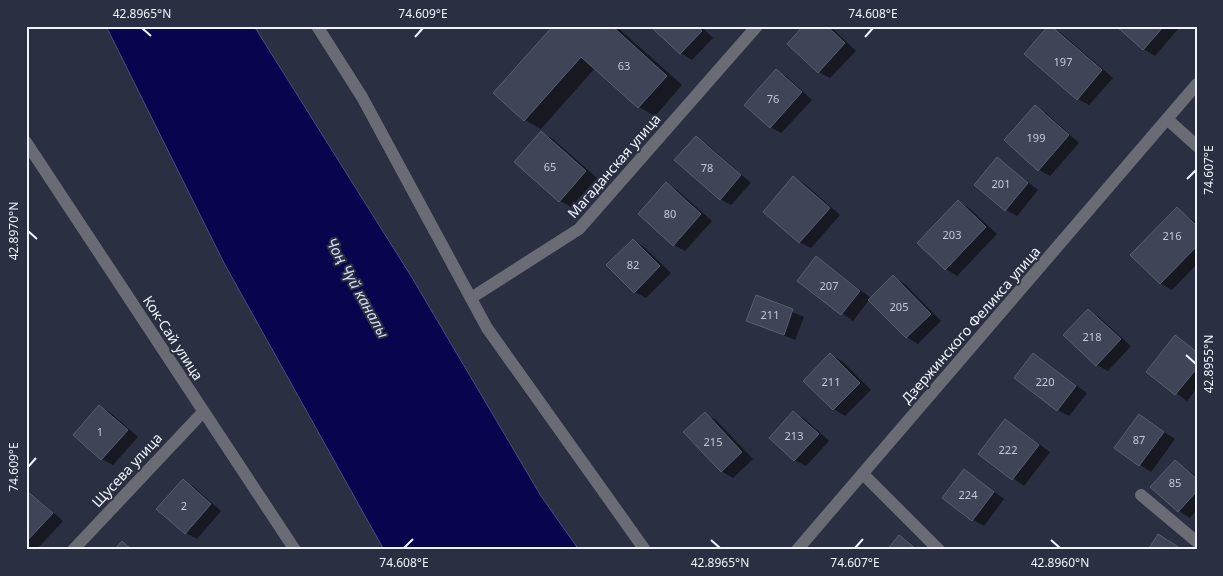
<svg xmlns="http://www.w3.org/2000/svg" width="1223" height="576" viewBox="0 0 1223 576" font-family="'Noto Sans',sans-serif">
<rect width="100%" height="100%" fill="#2a2f41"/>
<polygon fill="#08044d" stroke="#4e4c82" points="106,26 254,26 411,276 541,496 579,550 384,550 224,263"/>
<g fill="#0007">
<polygon points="554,26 616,26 682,85 655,116 639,107 595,68 541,129 525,120"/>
<polygon points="659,26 701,26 713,38 692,60 681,53 656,29"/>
<polygon points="805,26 830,26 856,51 830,78 819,72"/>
<polygon points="1050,26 1061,33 1113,78 1089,105 1078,99"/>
<polygon points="1118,26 1175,26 1178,29 1155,56 1144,49"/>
<polygon points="776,71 787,77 812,100 781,133 770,127"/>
<polygon points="1035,107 1046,113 1079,143 1050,176 1039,170"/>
<polygon points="542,133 553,139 597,178 571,207 560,201 516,162"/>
<polygon points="696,138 707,144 751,183 731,205 720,199"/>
<polygon points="997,159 1038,190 1017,216 1006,210"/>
<polygon points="794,178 805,184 840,215 811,248 799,242"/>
<polygon points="666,184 677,190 712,221 685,251 674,245"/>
<polygon points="958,201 969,208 997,234 957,276 946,269"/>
<polygon points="1177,209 1197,223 1197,264 1172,290 1160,283"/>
<polygon points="633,240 644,247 671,273 646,298 635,292"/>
<polygon points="817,258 871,298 893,277 904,283 941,321 918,344 907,337 869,300 853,321 799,281"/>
<polygon points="756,297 804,317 795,340 747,320"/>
<polygon points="1088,310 1099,317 1131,346 1108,371 1097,365"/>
<polygon points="1176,337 1197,351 1197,388 1187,401 1148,372"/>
<polygon points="831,355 842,361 871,390 845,416 834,409"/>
<polygon points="1033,355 1087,393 1069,416 1058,410"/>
<polygon points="99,406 111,413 138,437 113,465 102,459 75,435"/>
<polygon points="794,413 805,419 829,441 806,466 794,460"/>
<polygon points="705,414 716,420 753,459 733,478 721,471"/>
<polygon points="1140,416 1175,439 1151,472 1116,448"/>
<polygon points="1005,420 1050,452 1024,486 979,454"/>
<polygon points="1176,461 1197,477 1197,510 1190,518 1179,511"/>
<polygon points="965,471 1004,499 984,526 973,520"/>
<polygon points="183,480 194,487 221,511 197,539 186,533"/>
<polygon points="26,489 63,521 36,550 26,550"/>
<polygon points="900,536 911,543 919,550 888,550"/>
</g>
<g fill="#3f4557" stroke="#585e72">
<polygon points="553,26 612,26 667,76 638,108 581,57 524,121 493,93"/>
<polygon points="657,26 698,26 702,31 680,54 654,30"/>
<polygon points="803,26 827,26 845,43 818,73 787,44"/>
<polygon points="1048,26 1051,26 1102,70 1077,100 1024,54"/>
<polygon points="1116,26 1164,26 1143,50"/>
<polygon points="776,69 802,92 770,128 744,105"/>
<polygon points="1035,105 1069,135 1038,171 1004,140"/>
<polygon points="541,131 586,171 559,202 514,162"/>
<polygon points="696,136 741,175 720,200 674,160"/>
<polygon points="997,157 1028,183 1005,211 974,185"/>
<polygon points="793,176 830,208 799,243 763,212"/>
<polygon points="666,182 701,214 673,246 638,214"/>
<polygon points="958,200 986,227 945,270 917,243"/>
<polygon points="1177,207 1197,226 1197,246 1160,284 1130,255"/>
<polygon points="633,239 660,266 634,293 606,265"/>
<polygon points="816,256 860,291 841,315 797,281"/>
<polygon points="893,275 931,314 906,338 868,300"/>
<polygon points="756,295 793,309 784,335 746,321"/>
<polygon points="1088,309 1121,339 1096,366 1063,335"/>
<polygon points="1175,335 1197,352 1197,368 1175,395 1146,372"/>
<polygon points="830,353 860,383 833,410 803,381"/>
<polygon points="1033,353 1076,386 1057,411 1014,378"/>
<polygon points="99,405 128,430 101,460 73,435"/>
<polygon points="793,411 819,434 794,461 769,438"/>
<polygon points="705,412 742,452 721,472 683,432"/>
<polygon points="1139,414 1164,432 1139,466 1114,448"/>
<polygon points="1005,419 1039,445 1012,480 978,454"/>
<polygon points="1175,460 1197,479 1197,491 1178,512 1150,487"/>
<polygon points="964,469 994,492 972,521 942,498"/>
<polygon points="183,479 211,504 185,534 156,509"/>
<polygon points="26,490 53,513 26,542"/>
<polygon points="1158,534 1183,550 1148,550"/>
<polygon points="899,535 918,550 887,550"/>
<polygon points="122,541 132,550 114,550"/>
</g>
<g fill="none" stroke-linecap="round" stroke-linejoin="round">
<g stroke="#696c75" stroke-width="12">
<polyline points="317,26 362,97 487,328 645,550"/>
<polyline points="1167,119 1197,146"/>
<polyline points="26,142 295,550"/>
<polyline points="471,298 579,229 757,26"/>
<polyline points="863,474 939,550"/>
<polyline points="1141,495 1197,542"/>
<polyline points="73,550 203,412"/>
<polyline points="797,550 1197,84"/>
</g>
</g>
<path fill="none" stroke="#f1f4fd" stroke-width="2" d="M142,28L151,36M415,37L423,28M865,37L873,28M1187,179L1196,170M28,231L37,239M1186,355L1196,364M28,467L36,458M711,540L720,548M1051,540L1060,548M404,548L413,539M855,548L863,539"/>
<g text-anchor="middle" stroke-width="4" stroke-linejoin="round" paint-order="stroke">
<g font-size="11" fill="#c4c8d4">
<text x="1063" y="66">197</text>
<text x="624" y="70">63</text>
<text x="773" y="103">76</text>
<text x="1036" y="142">199</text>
<text x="550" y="171">65</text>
<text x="707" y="172">78</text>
<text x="1001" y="188">201</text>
<text x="670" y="218">80</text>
<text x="952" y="239">203</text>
<text x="1172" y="240">216</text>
<text x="633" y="269">82</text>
<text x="829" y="290">207</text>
<text x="899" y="311">205</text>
<text x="770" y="319">211</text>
<text x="1092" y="341">218</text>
<text x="831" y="386">211</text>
<text x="1045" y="386">220</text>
<text x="100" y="436">1</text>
<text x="794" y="440">213</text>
<text x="1139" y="444">87</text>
<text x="713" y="446">215</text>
<text x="1008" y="454">222</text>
<text x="1175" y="487">85</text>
<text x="968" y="499">224</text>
<text x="184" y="510">2</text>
</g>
<g font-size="14" fill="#f1f4fd" stroke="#2a2f41">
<text transform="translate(614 166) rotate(-49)" y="5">Магаданская улица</text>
<text transform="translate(971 325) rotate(-49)" y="5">Дзержинского Феликса улица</text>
<text transform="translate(173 338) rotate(57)" y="5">Кок-Сай улица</text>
<text transform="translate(127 470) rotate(-47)" y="5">Щусева улица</text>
</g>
<g font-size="15" font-style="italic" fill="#d4dcf1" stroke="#2a2f41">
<text transform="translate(357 288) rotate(61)" y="5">Чоң Чүй каналы</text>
</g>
</g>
<rect width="1223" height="576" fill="none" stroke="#2a2f41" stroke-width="55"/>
<rect x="28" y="28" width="1168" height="520" fill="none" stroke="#f1f4fd" stroke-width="2"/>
<g font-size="12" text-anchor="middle" fill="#f1f4fd">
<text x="142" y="18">42.8965°N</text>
<text x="423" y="18">74.609°E</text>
<text x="873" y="18">74.608°E</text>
<text transform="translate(1209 170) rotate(-90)" y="4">74.607°E</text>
<text transform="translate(14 231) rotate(-90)" y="4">42.8970°N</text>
<text transform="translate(1209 364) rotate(-90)" y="4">42.8955°N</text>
<text transform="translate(14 467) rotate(-90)" y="4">74.609°E</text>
<text x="404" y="567">74.608°E</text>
<text x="720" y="567">42.8965°N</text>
<text x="855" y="567">74.607°E</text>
<text x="1060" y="567">42.8960°N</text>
</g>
</svg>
